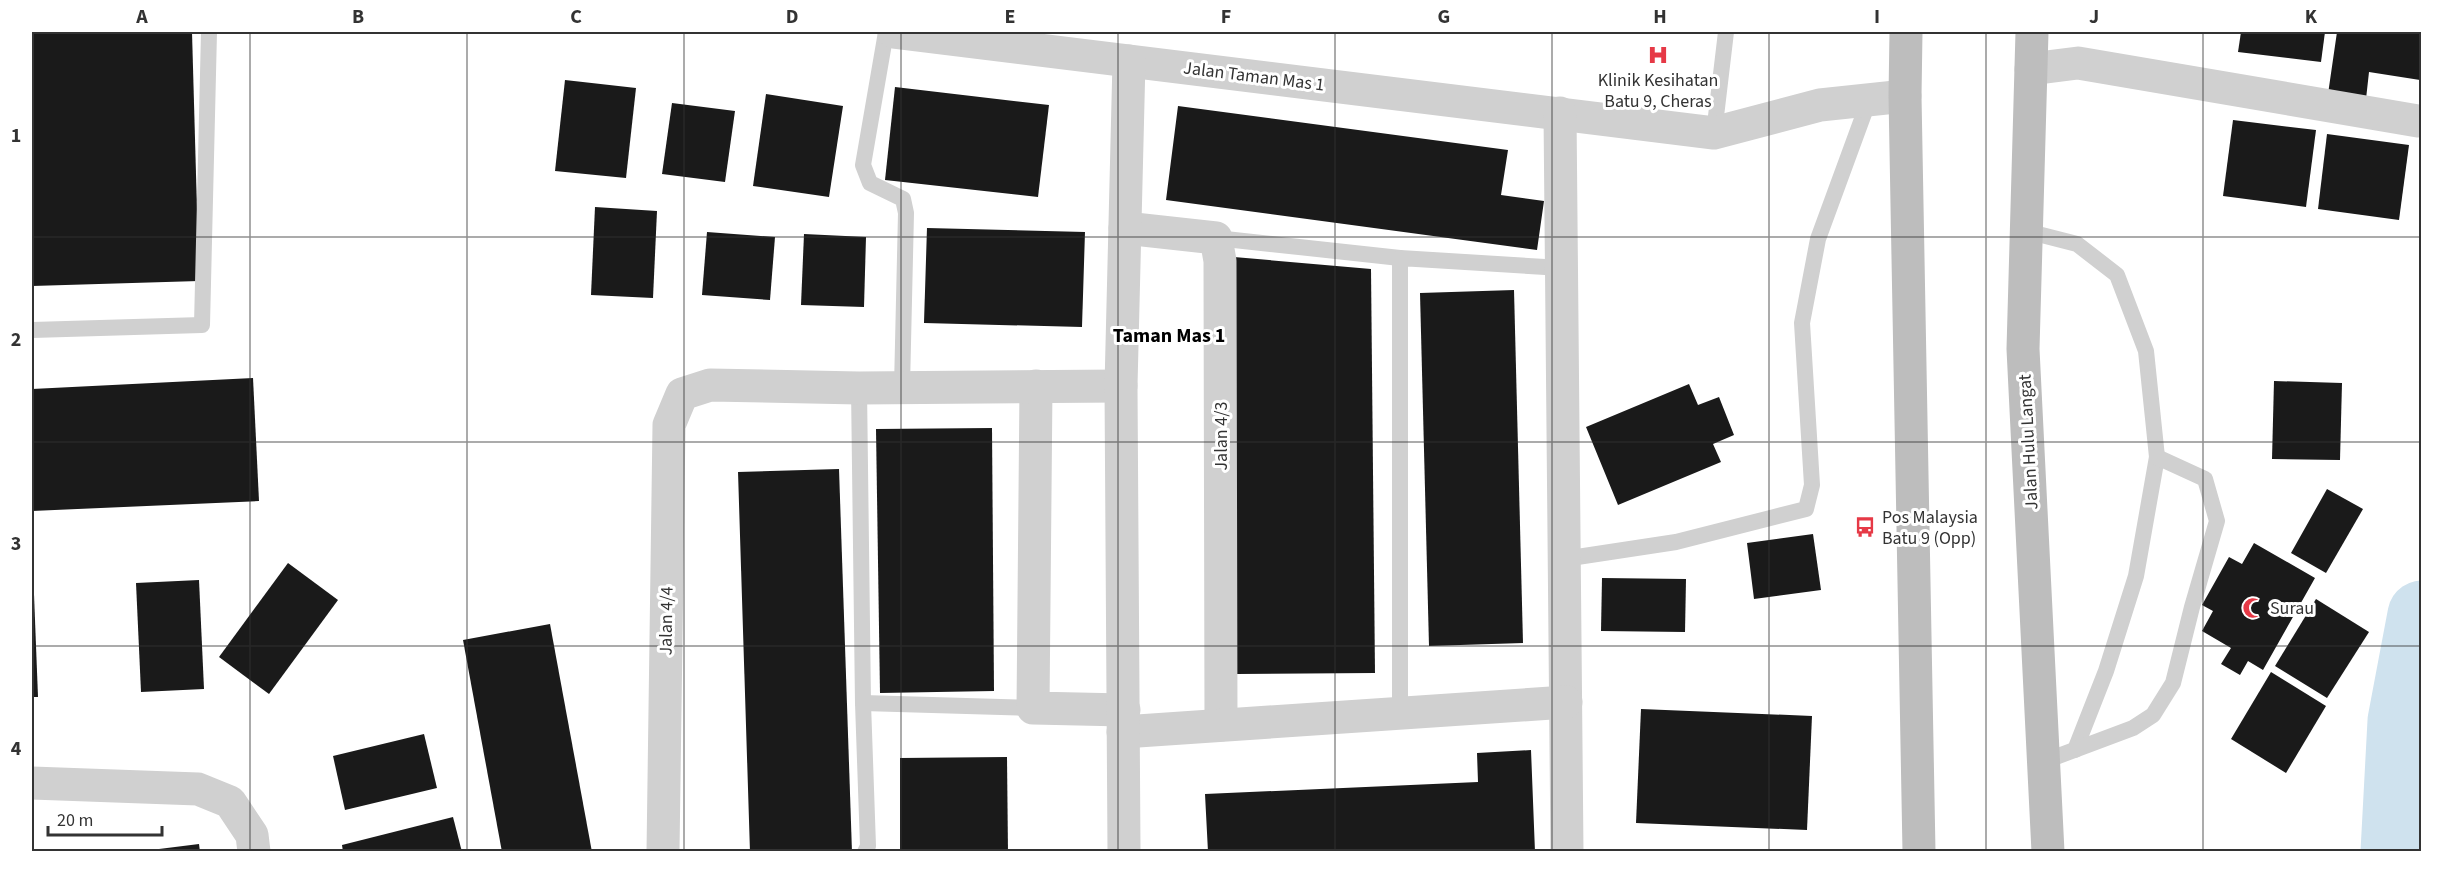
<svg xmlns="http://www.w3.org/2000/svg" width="2453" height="883" viewBox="0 0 2453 883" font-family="'Source Sans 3',sans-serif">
<rect width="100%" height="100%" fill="#fff"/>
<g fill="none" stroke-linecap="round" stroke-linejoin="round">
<polyline stroke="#cfe2ee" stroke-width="69" points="2395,852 2402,721 2422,615"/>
</g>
<g fill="#1a1a1a">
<polygon points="32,32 192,32 199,281 32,286"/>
<polygon points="2241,32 2325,32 2321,62 2238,52"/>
<polygon points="2337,32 2422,32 2420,80 2369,72 2366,99 2328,94"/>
<polygon points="565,80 636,88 626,178 555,171"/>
<polygon points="895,87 1049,105 1038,197 885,180"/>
<polygon points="766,94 843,106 829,197 753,186"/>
<polygon points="672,103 735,111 725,182 662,174"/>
<polygon points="1178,106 1508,150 1501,195 1544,201 1537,250 1166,200"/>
<polygon points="2233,120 2316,130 2306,207 2223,196"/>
<polygon points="2327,134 2409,145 2399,220 2318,209"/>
<polygon points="595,207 657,211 653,298 591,295"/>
<polygon points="927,228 1085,232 1082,327 924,323"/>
<polygon points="707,232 775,237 770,300 702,295"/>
<polygon points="804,234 866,237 864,307 801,305"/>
<polygon points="1234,257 1371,269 1375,673 1237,674"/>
<polygon points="1514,290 1523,643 1429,646 1420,293"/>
<polygon points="253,378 259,501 32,511 32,389"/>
<polygon points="2274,381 2342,383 2340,460 2272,459"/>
<polygon points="1689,384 1698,405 1719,397 1734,435 1713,444 1721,462 1618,505 1586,427"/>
<polygon points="992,428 994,691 880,693 876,429"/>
<polygon points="839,469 852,852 750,852 738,472"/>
<polygon points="2327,489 2363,509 2326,573 2291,553"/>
<polygon points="1813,534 1821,590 1754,599 1747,543"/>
<polygon points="2254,543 2315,578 2263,670 2248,661 2240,675 2221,664 2231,648 2202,631 2213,611 2202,605 2229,557 2242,564"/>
<polygon points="288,563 338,600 269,694 219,657"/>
<polygon points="32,569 33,569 38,697 32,697"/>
<polygon points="1602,578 1686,579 1685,632 1601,631"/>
<polygon points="199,580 204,689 141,692 136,583"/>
<polygon points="2316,599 2369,632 2327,698 2275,666"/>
<polygon points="550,624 592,852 502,852 463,640"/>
<polygon points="2271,672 2326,706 2286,773 2231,739"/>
<polygon points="1641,709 1812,716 1807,830 1636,823"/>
<polygon points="424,734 437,788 345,810 333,756"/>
<polygon points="1531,750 1535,852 1208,852 1205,794 1478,782 1477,753"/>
<polygon points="1007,757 1008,852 900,852 900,758"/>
<polygon points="453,817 462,852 343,852 342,845"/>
<polygon points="199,844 200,852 151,852 151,850"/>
</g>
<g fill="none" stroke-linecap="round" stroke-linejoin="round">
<g stroke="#d0d0d0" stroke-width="16">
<polyline points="886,32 863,165 870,183 903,199 906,213 902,387"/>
<polyline points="1714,133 1726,32"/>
<polyline points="2026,231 2077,244 2117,275 2146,351 2157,457 2136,576 2106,671 2075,750"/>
<polyline points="1216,238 1400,258"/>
<polyline points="32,330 202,325 209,32"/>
<polyline points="859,388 863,703"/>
<polyline points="1564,559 1676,542 1806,509 1812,485 1802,323 1818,239 1869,100"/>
<polyline points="1400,713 1400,258 1562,268"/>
<polyline points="2045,761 2133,728 2153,715 2173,683 2192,607 2217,521 2205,479 2157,457"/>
<polyline points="865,852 868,846 863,703 1033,708"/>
</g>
<g stroke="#d0d0d0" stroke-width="33">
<polyline points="894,32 1714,133 1820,105 1905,96"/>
<polyline points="2031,69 2078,63 2418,121"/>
<polyline points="1560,113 1567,852"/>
<polyline points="1125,228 1216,238 1220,261 1221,725"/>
<polyline points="1036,386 1033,708 1124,710"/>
<polyline points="1123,732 1566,702"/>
<polyline points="32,783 198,789 230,802 252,835 254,852"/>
<polyline points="663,852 669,425 682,394 710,385 859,388 1121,386"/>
<polyline points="1124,852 1121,386 1129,61"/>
</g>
<g stroke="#bdbdbd" stroke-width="33">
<polyline points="1906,32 1905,96 1919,852"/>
<polyline points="2032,32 2023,349 2048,852"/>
</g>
</g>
<path fill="none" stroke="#333" stroke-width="1.5" stroke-opacity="0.55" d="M250,32V852M467,32V852M684,32V852M901,32V852M1118,32V852M1335,32V852M1552,32V852M1769,32V852M1986,32V852M2203,32V852M32,237H2422M32,442H2422M32,646H2422"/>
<defs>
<g id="hospital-bare" transform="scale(1.62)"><path d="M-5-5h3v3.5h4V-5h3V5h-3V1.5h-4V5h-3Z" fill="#e63946" stroke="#fff" stroke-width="2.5" paint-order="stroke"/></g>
<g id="bus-bare" transform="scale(1.62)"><path d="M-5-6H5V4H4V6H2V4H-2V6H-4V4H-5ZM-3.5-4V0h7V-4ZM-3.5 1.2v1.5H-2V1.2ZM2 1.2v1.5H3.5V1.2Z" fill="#e63946" stroke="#fff" stroke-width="2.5" paint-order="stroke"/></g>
<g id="mosque-bare" transform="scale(1.62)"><path d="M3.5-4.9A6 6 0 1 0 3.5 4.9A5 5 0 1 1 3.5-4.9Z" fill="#e63946" stroke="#fff" stroke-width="2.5" paint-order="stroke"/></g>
</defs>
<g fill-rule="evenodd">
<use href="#hospital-bare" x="1658" y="55"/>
<use href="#bus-bare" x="1865" y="527"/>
<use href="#mosque-bare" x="2253" y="608"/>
</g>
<g text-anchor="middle" stroke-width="6" stroke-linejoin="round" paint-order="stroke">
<g font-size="18" fill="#333" stroke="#fff">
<text transform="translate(1254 76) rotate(7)" y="6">Jalan Taman Mas 1</text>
<text transform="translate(1221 436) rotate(-90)" y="6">Jalan 4/3</text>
<text transform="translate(2028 442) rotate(-93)" y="6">Jalan Hulu Langat</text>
<text transform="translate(666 621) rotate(-89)" y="6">Jalan 4/4</text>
</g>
<g font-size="18" fill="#333" stroke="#fff" text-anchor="start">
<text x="1658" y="86" text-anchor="middle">Klinik Kesihatan<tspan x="1658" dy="21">Batu 9, Cheras</tspan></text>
<text x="1882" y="523">Pos Malaysia<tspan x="1882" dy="21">Batu 9 (Opp)</tspan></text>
<text x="2270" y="614">Surau</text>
</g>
<g font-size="20" font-weight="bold" fill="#000" stroke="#fff">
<text x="1169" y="342">Taman Mas 1</text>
</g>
</g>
<rect width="2453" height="883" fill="none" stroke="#ffffff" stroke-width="66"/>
<path d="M48 826v9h114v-9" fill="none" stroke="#333333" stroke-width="3"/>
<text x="57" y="826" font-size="18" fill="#333333" stroke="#ffffff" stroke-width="4.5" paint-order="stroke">20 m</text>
<rect x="33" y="33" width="2387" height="817" fill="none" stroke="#333" stroke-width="2"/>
<g font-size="20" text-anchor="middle" font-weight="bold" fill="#333">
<text x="142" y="23">A</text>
<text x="358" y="23">B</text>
<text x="576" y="23">C</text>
<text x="792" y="23">D</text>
<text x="1010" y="23">E</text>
<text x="1226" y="23">F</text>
<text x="1444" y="23">G</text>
<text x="1660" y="23">H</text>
<text x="1877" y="23">I</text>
<text x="2094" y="23">J</text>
<text x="2311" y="23">K</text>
<text x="16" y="142">1</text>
<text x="16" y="346">2</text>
<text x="16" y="550">3</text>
<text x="16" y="755">4</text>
</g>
</svg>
